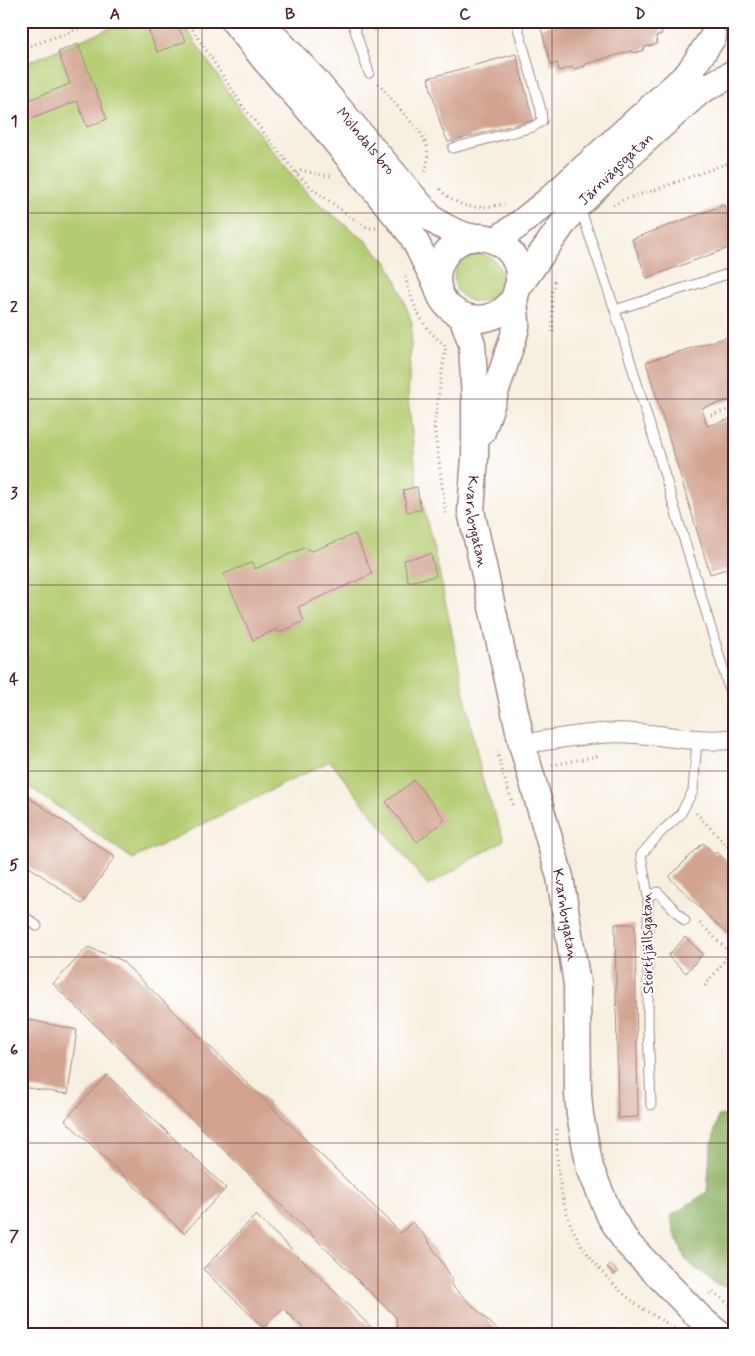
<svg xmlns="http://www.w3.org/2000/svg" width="755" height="1356" viewBox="0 0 755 1356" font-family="Mynerve,sans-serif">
<rect width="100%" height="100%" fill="#fff"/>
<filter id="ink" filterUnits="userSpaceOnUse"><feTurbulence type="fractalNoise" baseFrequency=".02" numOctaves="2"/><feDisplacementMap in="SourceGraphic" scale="10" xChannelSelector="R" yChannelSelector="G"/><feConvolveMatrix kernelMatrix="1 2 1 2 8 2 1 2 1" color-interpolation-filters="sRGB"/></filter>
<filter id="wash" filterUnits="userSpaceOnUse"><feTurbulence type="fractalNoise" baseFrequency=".0096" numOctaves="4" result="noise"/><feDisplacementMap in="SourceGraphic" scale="20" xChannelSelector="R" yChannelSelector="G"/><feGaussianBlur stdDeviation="1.12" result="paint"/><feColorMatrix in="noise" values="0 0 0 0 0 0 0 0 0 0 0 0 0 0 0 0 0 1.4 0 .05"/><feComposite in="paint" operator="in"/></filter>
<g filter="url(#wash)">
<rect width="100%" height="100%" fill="#f7efe0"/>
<g fill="#b4cc71" stroke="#7f764e">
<polygon points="127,21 181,21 245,116 311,198 366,241 388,263 397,282 412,323 408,398 417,480 440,576 483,782 504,840 428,886 330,761 133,859 21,781 21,65"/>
<circle cx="478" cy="278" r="24"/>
</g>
<polygon fill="#8fb063" stroke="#6c6847" points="734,1115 734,1290 716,1284 686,1261 673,1228 671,1216 707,1192 710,1153 718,1116"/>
<g id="blocks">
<g fill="#d1a390">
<polygon points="145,21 174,21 186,41 157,52"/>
<polygon points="372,21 402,21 402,22 374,30"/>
<polygon points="556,21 658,21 662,34 656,36 657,44 645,47 644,50 635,53 631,51 586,64 585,66 574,69 572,67 559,71 557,63 551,65 541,28 554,24"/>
<polygon points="78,44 107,119 87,127 77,101 21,123 21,103 70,84 58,52"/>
<polygon points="516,54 533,120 448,142 441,126 428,78"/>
<polygon points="724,205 725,209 734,206 734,246 647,278 632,239"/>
<polygon points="734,335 734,399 702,408 707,426 734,418 733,594 726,569 710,574 646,362"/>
<polygon points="417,487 421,510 407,512 403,490"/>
<polygon points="355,534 372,574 298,607 304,621 279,633 277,629 253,640 224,574 253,562 255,569 304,548 312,551"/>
<polygon points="431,554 436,576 408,582 404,560"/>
<polygon points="414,780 445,820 417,842 386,802"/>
<polygon points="21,792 115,857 82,904 21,861"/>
<polygon points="703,843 715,854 717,852 734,869 734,941 669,877"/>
<polygon points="615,924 635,924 638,1117 618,1118"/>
<polygon points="685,937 703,954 686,973 668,956"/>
<polygon points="88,947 121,960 401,1233 412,1222 425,1236 452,1278 452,1286 503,1335 403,1335 397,1329 396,1317 53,984"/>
<polygon points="21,1018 77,1030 68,1094 21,1087"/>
<polygon points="107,1075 226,1188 184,1233 65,1120"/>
<polygon points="256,1215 379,1335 310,1335 283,1308 264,1328 203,1269"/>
<polygon points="610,1264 618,1272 614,1275 607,1267"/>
</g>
</g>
</g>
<g filter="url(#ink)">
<use href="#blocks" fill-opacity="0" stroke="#a08786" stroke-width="1"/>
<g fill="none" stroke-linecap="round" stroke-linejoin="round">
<g stroke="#a08786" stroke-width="11">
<g id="lane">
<polyline points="352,21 369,73"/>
<polyline points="453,148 533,127 542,121 541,110 518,28 519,21"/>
<polyline points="580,208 615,310 734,705"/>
<polyline points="615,310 734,272"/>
<polyline points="648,896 658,892 685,921"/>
<polyline points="21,914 37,926"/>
<polyline points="651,1105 648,1027 648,896 641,855 661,832 680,815 693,791 697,741"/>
</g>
</g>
<g stroke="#a08786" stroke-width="21">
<path id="street" d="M522,744C551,740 581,734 610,733C652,731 692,744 734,739"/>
</g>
<g stroke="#a08786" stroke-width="29">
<g id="secondary">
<polyline points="234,21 265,60 324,127 412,235 438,287"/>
<path id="s1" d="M260,21L313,78L431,218C443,228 457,233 472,238"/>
<polyline points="495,241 518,225 549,200 688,74 713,37"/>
<path id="s2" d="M518,287L572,211L631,153L700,91L734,73"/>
<path id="s3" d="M462,316L472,344L475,400V457L471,511L522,744L560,877L577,984L578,1094L580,1115L590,1168L610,1216L627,1243L702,1320L720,1335"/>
<path d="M482,432C490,408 498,384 506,360C509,349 514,338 516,327C517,318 513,307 515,297C516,291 519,285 519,279C520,256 501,237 478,237C463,237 449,246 442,260C418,307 486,344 515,297"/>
</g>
</g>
<g stroke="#a08786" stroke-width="3" stroke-dasharray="1 4" stroke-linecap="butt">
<polyline points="187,21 242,105 296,173 314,190 354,219 368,228 377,228"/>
<polyline points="21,49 101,21"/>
<path d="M378,83L422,135C429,147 430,160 424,173"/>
<polyline points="296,173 301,170 321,175 334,176"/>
<path d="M440,189C460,210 478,209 505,204"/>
<polyline points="613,205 625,199 655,190 734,161"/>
<path d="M405,277C414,307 420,326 446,346L434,425L446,515"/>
<polyline points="553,332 552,293 555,278"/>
<polyline points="711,415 734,408"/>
<polyline points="497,751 503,774 513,805"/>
<polyline points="552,765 598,756"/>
<polyline points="696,813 734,853"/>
<polyline points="700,923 730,953"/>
<polyline points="705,986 730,953 734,955"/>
<path d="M557,1129C556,1160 559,1193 570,1223C582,1252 611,1285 635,1303C647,1312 662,1320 674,1328"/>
<polyline points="710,1294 712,1291 734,1308"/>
</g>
<use href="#lane" stroke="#fff" stroke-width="9"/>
<use href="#street" stroke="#fff" stroke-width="19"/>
<use href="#secondary" stroke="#fff" stroke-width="26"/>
</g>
</g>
<path fill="none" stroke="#4a1f2b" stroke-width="1" stroke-opacity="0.55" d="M202,21V1335M378,21V1335M552,21V1335M21,213H734M21,399H734M21,585H734M21,771H734M21,957H734M21,1143H734"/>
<g text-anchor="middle" stroke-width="4" stroke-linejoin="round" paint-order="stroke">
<g font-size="15" fill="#4a1f2b" stroke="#fff">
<text dy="5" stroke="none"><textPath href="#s1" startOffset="160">Mölndals bro</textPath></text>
<text dy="5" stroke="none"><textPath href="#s2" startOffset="154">Järnvägsgatan</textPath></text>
<text dy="5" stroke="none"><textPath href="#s3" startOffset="208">Kvarnbygatan</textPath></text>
<text dy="5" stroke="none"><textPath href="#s3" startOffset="612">Kvarnbygatan</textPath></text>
<text transform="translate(647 943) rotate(-91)" y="5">Störtfjällsgatan</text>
</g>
</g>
<rect width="755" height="1356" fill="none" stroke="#fff" stroke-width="55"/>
<rect x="28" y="28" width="700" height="1300" fill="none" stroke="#4a1f2b" stroke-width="2"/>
<g font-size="16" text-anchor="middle" font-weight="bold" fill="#4a1f2b">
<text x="115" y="19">A</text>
<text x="290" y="19">B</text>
<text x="465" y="19">C</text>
<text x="640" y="19">D</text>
<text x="14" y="126">1</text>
<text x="14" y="312">2</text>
<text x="14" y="498">3</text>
<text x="14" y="684">4</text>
<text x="14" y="870">5</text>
<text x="14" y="1055">6</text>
<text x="14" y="1241">7</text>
</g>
</svg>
